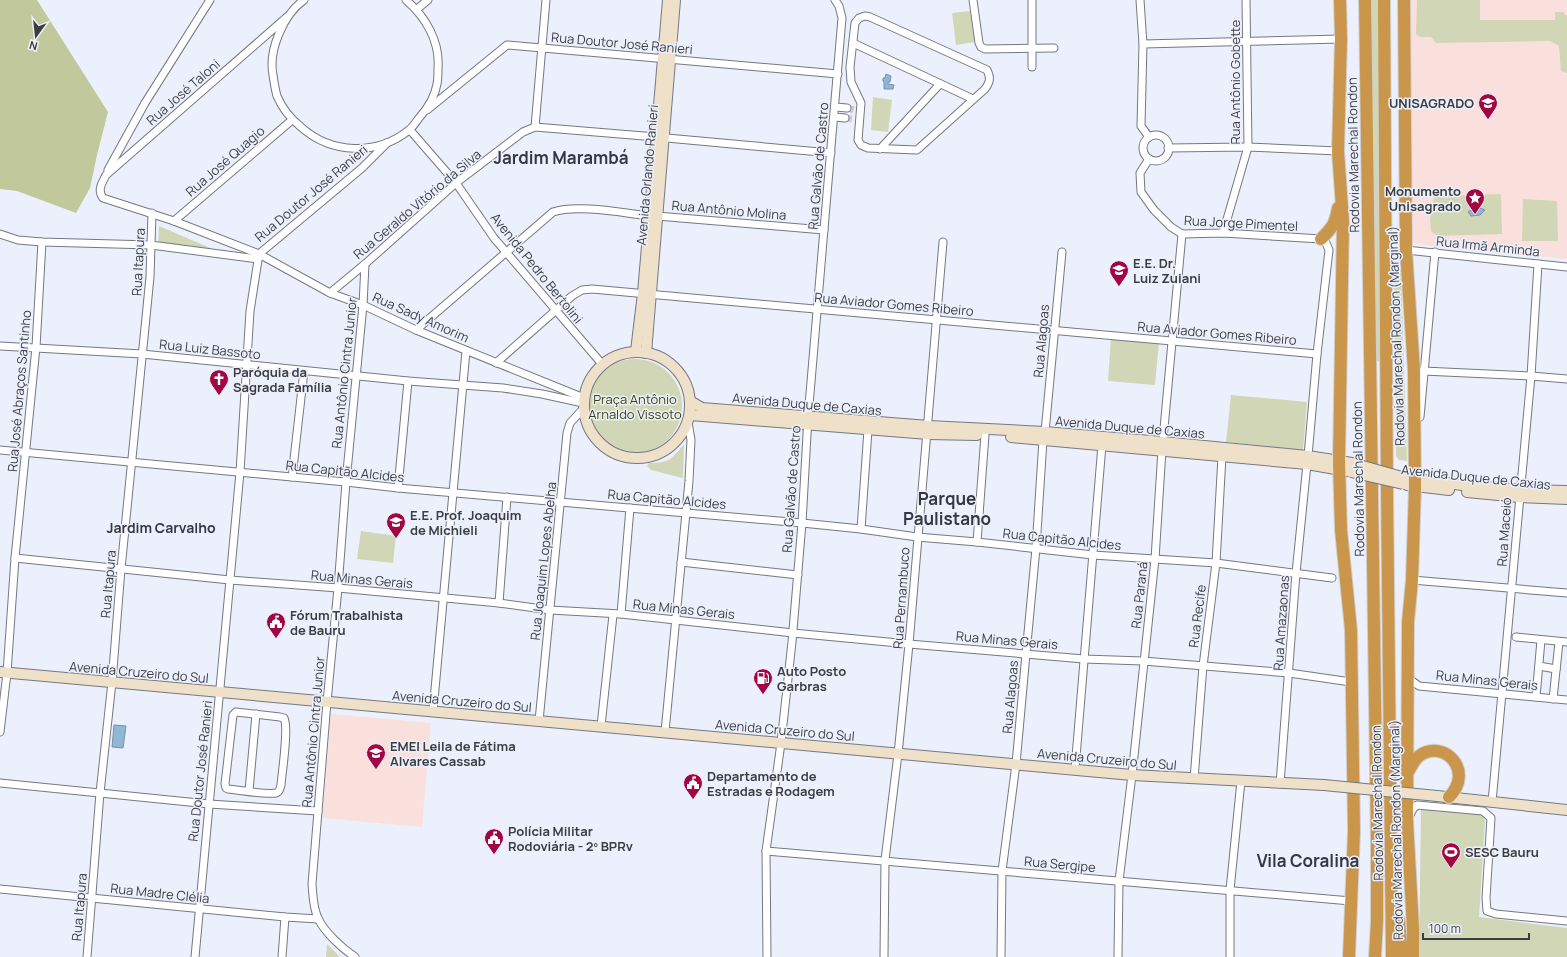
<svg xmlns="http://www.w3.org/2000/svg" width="1567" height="957" viewBox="0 0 1567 957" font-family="Manrope,sans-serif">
<rect width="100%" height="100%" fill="#ecf0fc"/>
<g fill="#fae0dd">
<polygon points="1409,0 1567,0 1567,259 1465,250 1416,244 1411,240"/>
<polygon points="331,714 431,723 422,827 322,818"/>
</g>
<g fill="#d1d6b6">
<polygon points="1369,0 1379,0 1382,362 1372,360"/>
<polygon points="1417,0 1480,0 1480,20 1555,20 1555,12 1563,12 1567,16 1567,73 1561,71 1559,46 1550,41 1436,43 1431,37 1420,37 1416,34"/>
<polygon points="970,11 975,42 956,45 952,13"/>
<polygon points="873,97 892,100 888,132 871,130"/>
<polygon points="1501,194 1502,234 1437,236 1431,231 1430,219 1434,196"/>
<polygon points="1523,199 1557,201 1558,241 1522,241"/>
<polygon points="159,226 229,256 158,248"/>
<polygon points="1399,266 1401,271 1407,461 1399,460 1396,456 1393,267"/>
<polygon points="1111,337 1159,342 1155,385 1108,381"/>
<circle cx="635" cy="406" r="47"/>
<polygon points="1231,395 1307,402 1303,450 1226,442"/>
<path d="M684,444L683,478L651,470L647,466L649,463C669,463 672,459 684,444Z"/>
<polygon points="361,531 396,536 393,563 357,559"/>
<polygon points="1421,809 1482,814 1485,821 1479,917 1567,928 1567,957 1419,957"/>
<polygon points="327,944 340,957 326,957"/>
</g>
<polygon fill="#c1c89b" points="0,0 37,0 108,112 97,155 90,188 76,213 17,191 0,189"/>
<g fill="#90b7d6" stroke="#7692a9">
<polygon points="886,74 891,76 890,82 888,82 888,84 894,85 893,89 884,89 884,82 883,81 883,78 885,78"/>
<polygon points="1474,208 1480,208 1485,210 1480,215 1471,216 1468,212"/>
<polygon points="114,725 126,726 123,748 112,747"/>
</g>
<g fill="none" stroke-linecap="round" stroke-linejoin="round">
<g stroke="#c9ccd7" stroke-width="7" stroke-dasharray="7 3.5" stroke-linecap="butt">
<polyline points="847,108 854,110"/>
<polyline points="845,118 853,119"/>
</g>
<g stroke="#747882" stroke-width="9">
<g id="street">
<path d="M304,0C284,14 268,50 273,75C274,82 275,89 277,96C282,108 291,119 301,127C331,154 377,156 409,130C413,127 416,122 419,118C427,109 435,96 437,84C438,79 438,73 438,68C440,42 426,17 406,0"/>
<polyline points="973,0 979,43 981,47 985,49 1054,48"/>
<polyline points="1032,0 1032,67"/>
<polyline points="1140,0 1143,44 1141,126 1149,137"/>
<polyline points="417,9 428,0"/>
<path d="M865,16L870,17L987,70C991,78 990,82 985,89L917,150L868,148L861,145L858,140L861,103L851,82L850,67L855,23L859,18Z"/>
<path d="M287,17L106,175C102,183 97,190 103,198L174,221L259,254L330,293L363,305L416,330L584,398"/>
<polyline points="853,43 973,99"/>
<polyline points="1143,44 1341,39"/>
<polyline points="835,107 847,108"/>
<polyline points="427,110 507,45 838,74"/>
<polyline points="834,117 845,118"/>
<polyline points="535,127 546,0"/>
<polyline points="410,130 456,183 494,238 602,364"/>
<circle cx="1156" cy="148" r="13"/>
<polyline points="1168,148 1248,147 1338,151"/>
<polyline points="880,149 940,84"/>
<polyline points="1149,159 1140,173 1141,192 1154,210 1171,227 1182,234 1223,233 1321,239 1326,243 1329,250 1317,354 1308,456"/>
<polyline points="108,170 145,103 210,0"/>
<polyline points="657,216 824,230"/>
<polyline points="174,221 292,120"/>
<polyline points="1223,233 1248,147 1246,0"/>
<polyline points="0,234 18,240 42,242 151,245 258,259"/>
<polyline points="1406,250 1567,267"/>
<polyline points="330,293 365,264 456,183 523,132 535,127 656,137 831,153"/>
<path d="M416,330L553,212C577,204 623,213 650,216"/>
<polyline points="0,346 142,354 408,381 503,388 542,394 583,403"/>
<polyline points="496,363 572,296 582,290 592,289 1317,354"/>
<polyline points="1423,371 1531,376 1567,379"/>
<polyline points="1420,417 1435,252"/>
<polyline points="1045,432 1062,252"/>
<polyline points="0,450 346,482 398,488 802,523 861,529 917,537 977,542 1093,555 1216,563 1332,578"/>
<polyline points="292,477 304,371"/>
<polyline points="398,488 408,381"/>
<polyline points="861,529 868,430"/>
<polyline points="977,542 985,435"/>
<polyline points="15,558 230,580 338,588 499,603 550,610 621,614 793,633 909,644 1084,659 1143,661 1289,673 1351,682"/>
<polyline points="681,562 798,575"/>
<polyline points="1412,580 1567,593"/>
<polyline points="499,603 507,497"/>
<polyline points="621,614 630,508"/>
<polyline points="1516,637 1567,642"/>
<polyline points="1539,666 1556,669"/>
<polyline points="1408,678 1419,686 1567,700"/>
<polyline points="1536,697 1541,640"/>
<polyline points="1553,699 1559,642"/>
<polyline points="433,711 466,351"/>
<path d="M236,712L280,717L284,718C289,728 282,772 281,785C280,788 280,792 276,793C266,795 239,790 228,789L226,788L225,784L233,715Z"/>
<polyline points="539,721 567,433 570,423 583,409"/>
<polyline points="601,726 613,615"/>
<polyline points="0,732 7,673 15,558 36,347 42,242"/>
<polyline points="665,732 689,481 691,440 688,422"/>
<polyline points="1075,769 1102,445"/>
<polyline points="1194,779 1203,666 1216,563 1222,456"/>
<polyline points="0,783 209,804 318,811"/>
<polyline points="1280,784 1296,573 1307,464"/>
<polyline points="249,791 256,714"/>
<polyline points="1492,802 1531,376 1538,264"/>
<polyline points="1409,817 1413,809 1417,805 1483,811 1491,818 1486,898 1487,911 1496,914 1567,921"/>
<polyline points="766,851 1351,901"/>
<polyline points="0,889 285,917 318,919"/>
<polyline points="87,957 100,793 112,682 121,569 150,277 152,213"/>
<polyline points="195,957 240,472 250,311 259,254 362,168 387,143"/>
<polyline points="282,957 285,917"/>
<path d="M355,957C343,949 324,932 318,918C313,908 313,896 312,884L327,702L338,588L346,482L363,305L365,264"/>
<polyline points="767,957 766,851 781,743 792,642 802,523 808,417 842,18 839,6 835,0"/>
<polyline points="884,957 885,860 898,754 909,644 943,242"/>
<polyline points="1001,957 1002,871 1016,764 1026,654 1036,548 1043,440"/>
<polyline points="1118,957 1119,881 1132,775 1155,559 1162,450 1182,234"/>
<polyline points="1230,957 1230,890 1241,781"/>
</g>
</g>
<g stroke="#747882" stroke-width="12">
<g id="secondary">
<polyline points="636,351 643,293 668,0"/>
<circle cx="637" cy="405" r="53"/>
<polyline points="646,353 675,0"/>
<polyline points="690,401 702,408 929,426 1045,432 1163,442 1308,456 1352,463"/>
<polyline points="690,415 928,434 977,435"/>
<polyline points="1011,437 1307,464 1347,471"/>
<path d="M1402,477C1457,486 1512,490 1567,491"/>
<polyline points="1407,485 1449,490"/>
<polyline points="1467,492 1519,497 1567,499"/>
<polyline points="0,672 1132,775 1324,785"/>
<polyline points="1437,796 1567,810"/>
</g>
</g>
<g stroke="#d0d0d1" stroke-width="14">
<g id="highway">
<polyline points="1340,0 1341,39 1338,151 1343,222 1339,461 1341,530 1351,630 1354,831 1349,957"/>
<polyline points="1365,0 1377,843 1377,921 1375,957"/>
<polyline points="1384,0 1387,489 1392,957"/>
<polyline points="1404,0 1406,250 1414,371 1415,487 1412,580 1408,622 1407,820 1413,928 1413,957"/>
<path d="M1321,239C1333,227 1335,224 1338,208"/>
<path d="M1408,772C1411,767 1414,760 1419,756C1444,738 1475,771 1449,797"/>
<polyline points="1399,920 1402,957"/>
</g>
</g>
<use href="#street" stroke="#fff" stroke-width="7"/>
<use href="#secondary" stroke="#efe0c9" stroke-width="10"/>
<use href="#highway" stroke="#ca964b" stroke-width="12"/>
<g stroke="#747882" stroke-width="12" stroke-linecap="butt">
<g id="secondary-bridge">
<polyline points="1352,463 1402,477"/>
<polyline points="1351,472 1403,484"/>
<polyline points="1324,785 1437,796"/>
</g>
</g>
<use href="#secondary-bridge" stroke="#efe0c9" stroke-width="10"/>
</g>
<defs>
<g id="university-pin" transform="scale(1)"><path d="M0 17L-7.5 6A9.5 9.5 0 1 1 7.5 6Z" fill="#a20642" stroke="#ecf0fc"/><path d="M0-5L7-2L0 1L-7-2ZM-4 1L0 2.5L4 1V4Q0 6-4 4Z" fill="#fff"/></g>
<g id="sight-pin" transform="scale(1)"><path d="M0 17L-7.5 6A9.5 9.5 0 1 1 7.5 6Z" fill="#a20642" stroke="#ecf0fc"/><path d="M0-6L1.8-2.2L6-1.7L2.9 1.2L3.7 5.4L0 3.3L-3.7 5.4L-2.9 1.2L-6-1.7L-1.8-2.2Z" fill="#fff"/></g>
<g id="school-pin" transform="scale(1)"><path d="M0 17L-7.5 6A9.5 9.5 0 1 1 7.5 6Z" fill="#a20642" stroke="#ecf0fc"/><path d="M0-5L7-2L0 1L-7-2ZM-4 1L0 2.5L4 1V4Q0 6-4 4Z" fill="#fff"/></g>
<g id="church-pin" transform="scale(1)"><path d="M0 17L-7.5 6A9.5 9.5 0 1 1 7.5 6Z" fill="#a20642" stroke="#ecf0fc"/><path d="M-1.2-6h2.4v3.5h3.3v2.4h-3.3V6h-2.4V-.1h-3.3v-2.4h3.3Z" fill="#fff"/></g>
<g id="civic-pin" transform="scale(1)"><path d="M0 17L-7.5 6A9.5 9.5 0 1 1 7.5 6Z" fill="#a20642" stroke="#ecf0fc"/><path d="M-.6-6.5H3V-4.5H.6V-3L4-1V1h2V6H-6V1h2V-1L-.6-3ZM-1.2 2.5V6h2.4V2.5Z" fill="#fff"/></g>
<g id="fuel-pin" transform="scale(1)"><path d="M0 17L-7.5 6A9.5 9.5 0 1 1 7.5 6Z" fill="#a20642" stroke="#ecf0fc"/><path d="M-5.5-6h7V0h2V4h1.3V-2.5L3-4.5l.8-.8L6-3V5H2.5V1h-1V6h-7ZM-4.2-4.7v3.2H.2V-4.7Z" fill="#fff"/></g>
<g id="stadium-pin" transform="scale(1)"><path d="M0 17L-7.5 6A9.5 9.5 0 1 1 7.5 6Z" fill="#a20642" stroke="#ecf0fc"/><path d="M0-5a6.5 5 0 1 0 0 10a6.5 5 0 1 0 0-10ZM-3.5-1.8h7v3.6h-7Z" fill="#fff"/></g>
</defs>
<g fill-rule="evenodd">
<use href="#university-pin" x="1488" y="103"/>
<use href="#sight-pin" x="1475" y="198"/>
<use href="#school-pin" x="1119" y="270"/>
<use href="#church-pin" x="219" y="379"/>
<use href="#school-pin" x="396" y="522"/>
<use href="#civic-pin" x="276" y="622"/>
<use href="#fuel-pin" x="763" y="678"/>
<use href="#school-pin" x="376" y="753"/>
<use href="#civic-pin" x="693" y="783"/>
<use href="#civic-pin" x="494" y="838"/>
<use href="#stadium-pin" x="1451" y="852"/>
</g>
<g text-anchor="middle" stroke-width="3" stroke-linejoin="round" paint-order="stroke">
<g font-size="13" fill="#3b3d41" stroke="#ecf0fc">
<text transform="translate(622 43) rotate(5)" y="5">Rua Doutor José Ranieri</text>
<text transform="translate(1235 82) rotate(-90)" y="5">Rua Antônio Gobette</text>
<text transform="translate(183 92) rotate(-41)" y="5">Rua José Taloni</text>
<text transform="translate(1353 155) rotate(-91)" y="5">Rodovia Marechal Rondon</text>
<text transform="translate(225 161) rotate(-41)" y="5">Rua José Quagio</text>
<text transform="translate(818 166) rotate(-85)" y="5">Rua Galvão de Castro</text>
<text transform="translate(647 175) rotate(-85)" y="5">Avenida Orlando Ranieri</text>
<text transform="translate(311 193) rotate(-40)" y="5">Rua Doutor José Ranieri</text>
<text transform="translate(417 204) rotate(-40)" y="5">Rua Geraldo Vitório da Silva</text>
<text transform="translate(729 210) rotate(5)" y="5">Rua Antônio Molina</text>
<text transform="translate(1241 223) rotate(3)" y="5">Rua Jorge Pimentel</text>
<text transform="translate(1488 246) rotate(6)" y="5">Rua Irmã Arminda</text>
<text transform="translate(138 262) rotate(-87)" y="5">Rua Itapura</text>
<text transform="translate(537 268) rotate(51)" y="5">Avenida Pedro Bertolini</text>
<text transform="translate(894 304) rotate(5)" y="5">Rua Aviador Gomes Ribeiro</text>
<text transform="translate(421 317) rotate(24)" y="5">Rua Sady Amorim</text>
<text transform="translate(1217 333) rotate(5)" y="5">Rua Aviador Gomes Ribeiro</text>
<text transform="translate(1396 336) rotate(-92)" y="5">Rodovia Marechal Rondon (Marginal)</text>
<text transform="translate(1041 341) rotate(-85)" y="5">Rua Alagoas</text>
<text transform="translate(210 349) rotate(6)" y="5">Rua Luiz Bassoto</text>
<text transform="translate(344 373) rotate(-84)" y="5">Rua Antônio Cintra Junior</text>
<text transform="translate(19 391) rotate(-85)" y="5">Rua José Abraços Santinho</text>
<text transform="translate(807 404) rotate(5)" y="5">Avenida Duque de Caxias</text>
<text transform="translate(1130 427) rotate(5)" y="5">Avenida Duque de Caxias</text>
<text transform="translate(345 471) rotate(6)" y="5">Rua Capitão Alcides</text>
<text transform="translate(1476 477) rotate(6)" y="5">Avenida Duque de Caxias</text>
<text transform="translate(1358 479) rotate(-91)" y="5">Rodovia Marechal Rondon</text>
<text transform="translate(791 489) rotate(-86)" y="5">Rua Galvão de Castro</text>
<text transform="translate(667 499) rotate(5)" y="5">Rua Capitão Alcides</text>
<text transform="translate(1504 532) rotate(-86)" y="5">Rua Maceió</text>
<text transform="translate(1062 539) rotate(6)" y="5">Rua Capitão Alcides</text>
<text transform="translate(543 561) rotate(-84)" y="5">Rua Joaquim Lopes Abelha</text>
<text transform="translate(362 579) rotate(5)" y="5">Rua Minas Gerais</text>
<text transform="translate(108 584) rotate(-85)" y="5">Rua Itapura</text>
<text transform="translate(1139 595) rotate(-84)" y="5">Rua Paraná</text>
<text transform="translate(901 598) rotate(-86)" y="5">Rua Pernambuco</text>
<text transform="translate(684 609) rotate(6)" y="5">Rua Minas Gerais</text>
<text transform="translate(1197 616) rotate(-83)" y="5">Rua Recife</text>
<text transform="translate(1281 623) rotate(-86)" y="5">Rua Amazaonas</text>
<text transform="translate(1007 640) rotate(5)" y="5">Rua Minas Gerais</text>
<text transform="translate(139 672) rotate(5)" y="5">Avenida Cruzeiro do Sul</text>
<text transform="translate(1487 680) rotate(6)" y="5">Rua Minas Gerais</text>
<text transform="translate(1010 697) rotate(-85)" y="5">Rua Alagoas</text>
<text transform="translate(462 701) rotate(5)" y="5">Avenida Cruzeiro do Sul</text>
<text transform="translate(785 730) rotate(5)" y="5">Avenida Cruzeiro do Sul</text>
<text transform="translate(313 732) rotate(-85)" y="5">Rua Antônio Cintra Junior</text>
<text transform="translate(1107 759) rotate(5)" y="5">Avenida Cruzeiro do Sul</text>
<text transform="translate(200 771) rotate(-84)" y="5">Rua Doutor José Ranieri</text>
<text transform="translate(1377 803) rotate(-91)" y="5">Rodovia Marechal Rondon</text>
<text transform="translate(1396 830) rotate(-91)" y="5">Rodovia Marechal Rondon (Marginal)</text>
<text transform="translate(1060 864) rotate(5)" y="5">Rua Sergipe</text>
<text transform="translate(160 893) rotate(6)" y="5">Rua Madre Clélia</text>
<text transform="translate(79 907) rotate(-85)" y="5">Rua Itapura</text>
</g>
<g font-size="13" font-weight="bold" fill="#3b3d41" stroke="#ecf0fc" text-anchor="start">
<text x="1474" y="108" text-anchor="end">UNISAGRADO</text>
<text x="1461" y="196" text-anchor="end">Monumento<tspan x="1461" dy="15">Unisagrado</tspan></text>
<text x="1133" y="268">E.E. Dr.<tspan x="1133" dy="15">Luiz Zuiani</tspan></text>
<text x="233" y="377">Paróquia da<tspan x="233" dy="15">Sagrada Família</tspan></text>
<text x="410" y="520">E.E. Prof. Joaquim<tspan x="410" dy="15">de Michieli</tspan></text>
<text x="290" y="620">Fórum Trabalhista<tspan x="290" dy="15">de Bauru</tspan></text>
<text x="777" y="676">Auto Posto<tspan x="777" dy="15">Garbras</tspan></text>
<text x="390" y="751">EMEI Leila de Fátima<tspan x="390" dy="15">Alvares Cassab</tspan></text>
<text x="707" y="781">Departamento de<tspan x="707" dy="15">Estradas e Rodagem</tspan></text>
<text x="508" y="836">Polícia Militar<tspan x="508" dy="15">Rodoviária - 2º BPRv</tspan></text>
<text x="1465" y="857">SESC Bauru</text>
</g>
<g font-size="13" fill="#3d420d" stroke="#ecf0fc">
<text x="635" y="404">Praça Antônio<tspan x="635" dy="15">Arnaldo Vissoto</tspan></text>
</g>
<g font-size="14" font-weight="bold" fill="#353841" stroke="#ecf0fc">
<text x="161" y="533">Jardim Carvalho</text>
</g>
<g font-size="17" font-weight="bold" fill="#353841" stroke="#ecf0fc">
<text x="561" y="164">Jardim Marambá</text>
<text x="947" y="505">Parque<tspan x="947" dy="20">Paulistano</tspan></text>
<text x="1308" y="867">Vila Coralina</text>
</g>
</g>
<g transform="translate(36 36) rotate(195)" stroke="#ecf0fc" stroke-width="3" paint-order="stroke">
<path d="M0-3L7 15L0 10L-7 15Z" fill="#3b3d41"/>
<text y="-6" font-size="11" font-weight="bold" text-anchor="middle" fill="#3b3d41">N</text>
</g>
<path d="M1423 933v6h106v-6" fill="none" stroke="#3b3d41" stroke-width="2"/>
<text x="1429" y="933" font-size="12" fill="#3b3d41" stroke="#ecf0fc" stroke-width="3" paint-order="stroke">100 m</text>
</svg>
